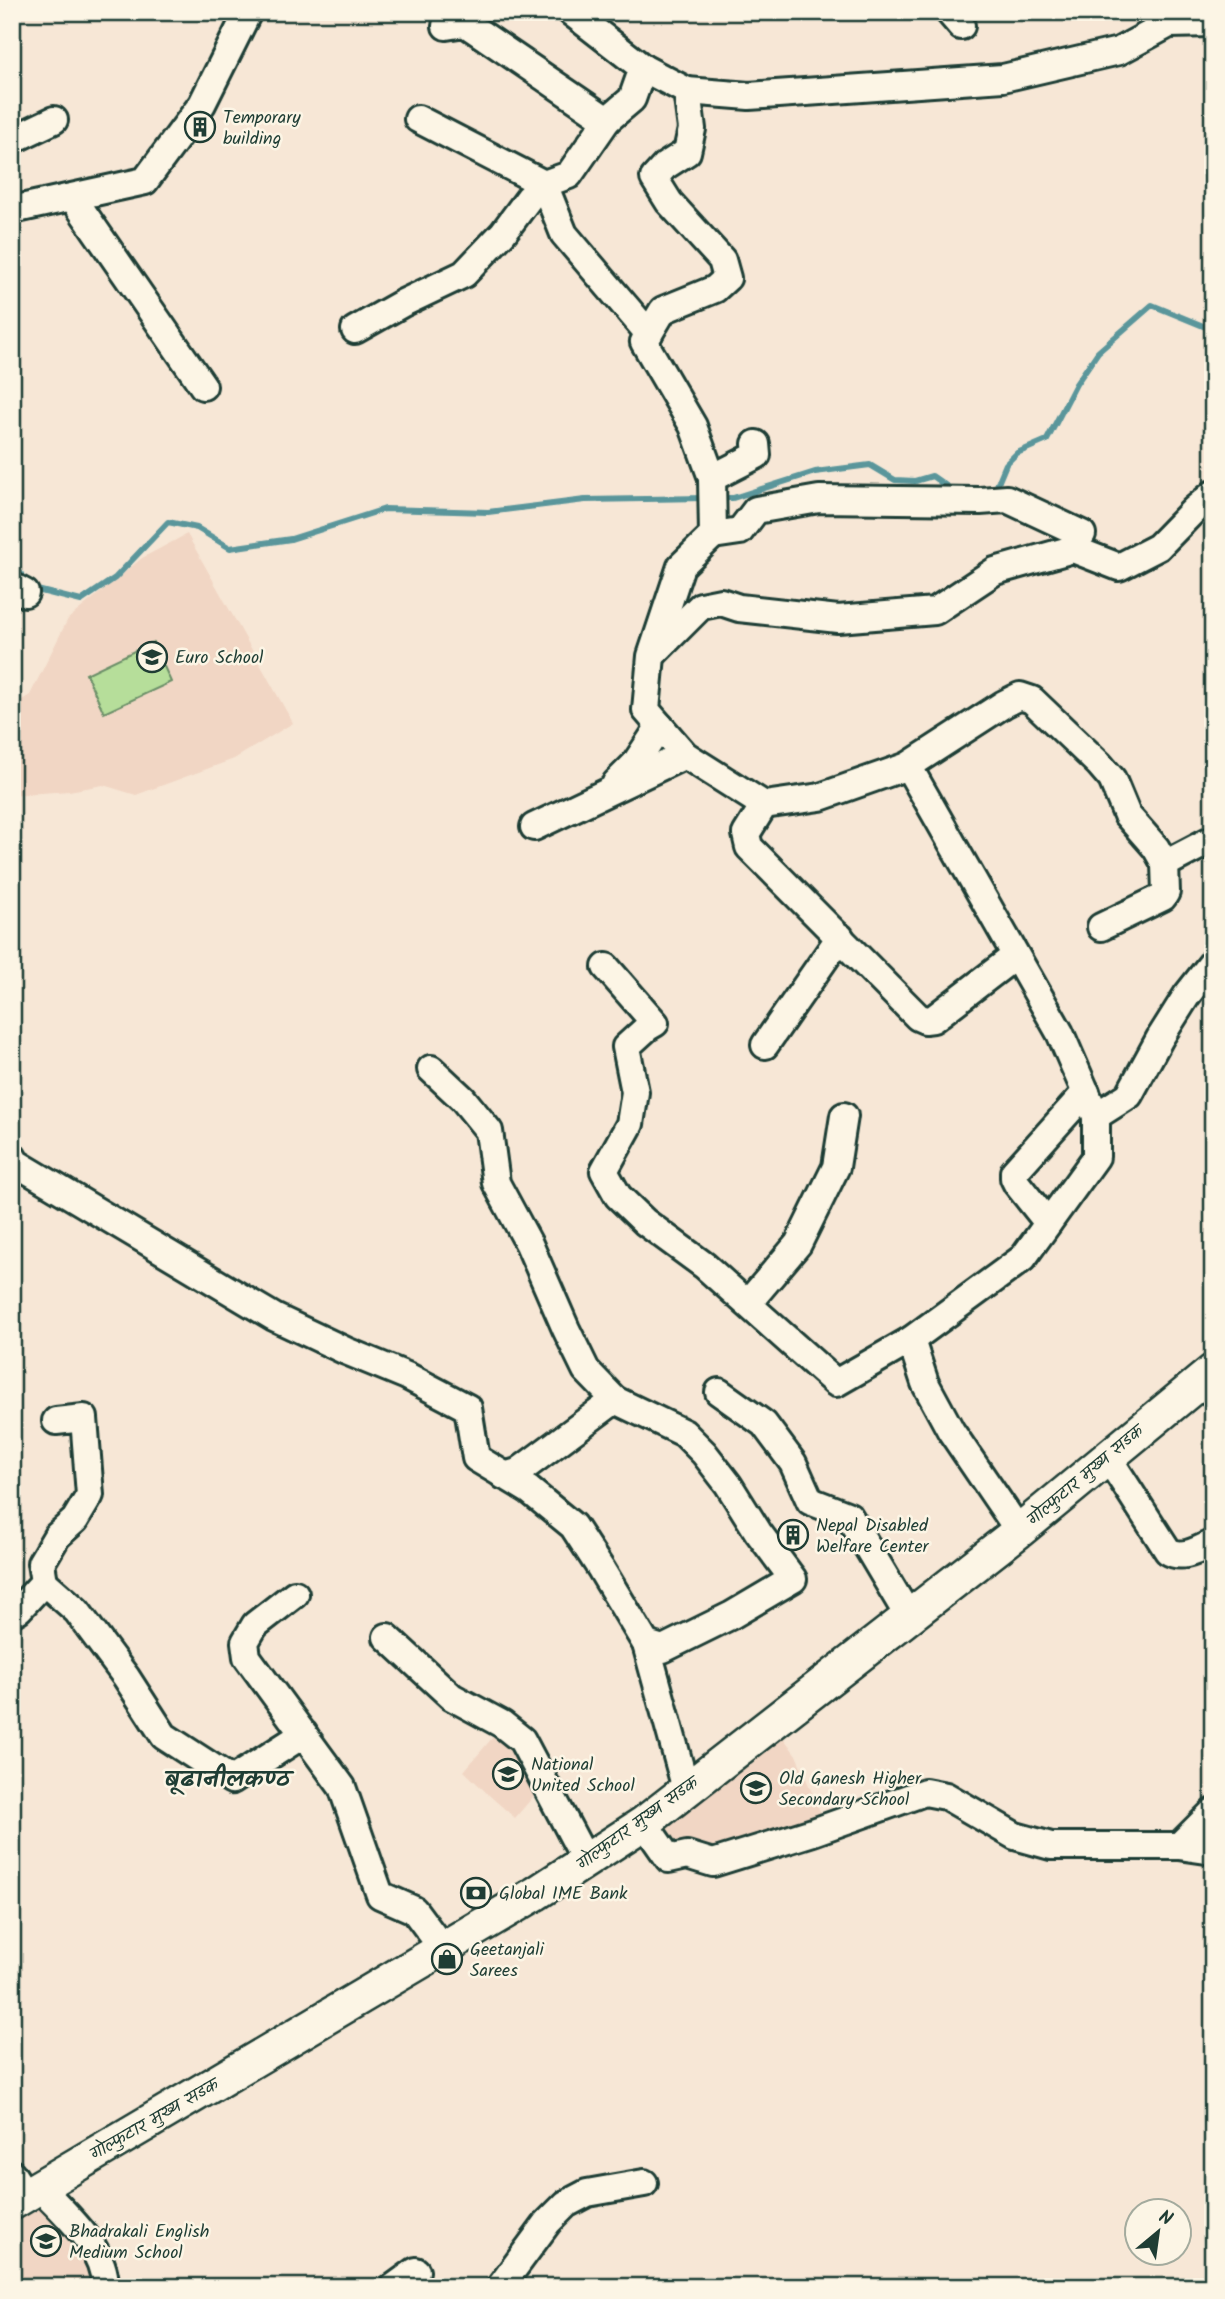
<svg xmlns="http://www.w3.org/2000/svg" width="1225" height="2299" viewBox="0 0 1225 2299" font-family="Kalam,'Playpen Sans Deva',sans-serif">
<rect width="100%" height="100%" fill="#f7e7d6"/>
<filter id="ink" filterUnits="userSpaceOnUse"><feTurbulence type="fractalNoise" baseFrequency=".0143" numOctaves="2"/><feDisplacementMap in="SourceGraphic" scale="14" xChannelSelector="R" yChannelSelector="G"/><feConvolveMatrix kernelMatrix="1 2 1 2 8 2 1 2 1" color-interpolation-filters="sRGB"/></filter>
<g filter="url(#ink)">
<g fill="#f1d6c4">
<polygon points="187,534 293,723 234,759 136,795 103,785 69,791 12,795 12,706 30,695 68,619 142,558"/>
<polygon points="499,1730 551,1776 515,1818 491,1797 464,1771"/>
<polygon points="779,1732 796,1755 824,1821 767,1843 669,1854 651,1825"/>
<polygon points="42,2201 100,2262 101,2287 12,2287 12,2221"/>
</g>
<polygon fill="#b6de9a" stroke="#6a8e67" stroke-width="2" points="153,642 171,682 104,713 86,674"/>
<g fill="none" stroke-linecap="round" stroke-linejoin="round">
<g stroke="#5a969b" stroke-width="6">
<polyline points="992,488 996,488 1006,464 1017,453 1047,440 1076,384 1098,352 1152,305 1213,330"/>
<polyline points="720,498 733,498 815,472 870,465 895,480 915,481 932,476 952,490 963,488 978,488"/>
<polyline points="12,563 33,589 81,601 115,578 168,522 197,528 230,548 291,539 385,509 488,512 585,500 705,498"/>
</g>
<g stroke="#1f3d34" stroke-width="32">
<g id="minor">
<polyline points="571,12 643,68 687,91 692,129 687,152 665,166 654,178 669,202 722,260 727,278 715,289 663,310 644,342 693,426 712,478 713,535 681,566 651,656 646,710 685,755 764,805 820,797 908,766 1004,704 1020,696 1032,700 1099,764 1112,779 1127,815 1156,848 1165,864 1166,892 1163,897 1101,927"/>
<polyline points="949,12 961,26"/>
<polyline points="446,26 465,23 607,120 632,99 643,68"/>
<polyline points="687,91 749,96 1003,78 1119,51 1169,24 1213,23"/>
<polyline points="418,119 544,184 569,175 607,120"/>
<polyline points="12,140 54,120"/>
<polyline points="73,198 203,386"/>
<polyline points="12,210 145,181 202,104 248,12"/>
<polyline points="355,330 403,303 464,274 503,233 529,198 544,184 564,234 649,334"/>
<polyline points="712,478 757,455 756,444"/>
<polyline points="713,535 740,531 756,510 819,499 980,501 1007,499 1082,534"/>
<polyline points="12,586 25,593"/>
<polyline points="655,652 701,606 721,602 739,608 838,619 935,611 995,571 1073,549 1119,567 1158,547 1194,510 1213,494"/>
<polyline points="616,783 635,764 660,726"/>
<polyline points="764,805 746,834 749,847 918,1017 925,1020 933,1019 1015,956"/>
<polyline points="534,827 685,755"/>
<polyline points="1165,864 1209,841 1213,843"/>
<polyline points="606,967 655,1023 648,1027 626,1047 635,1092 630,1124 604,1171 618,1196 645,1222 705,1266 836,1383 911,1340 1023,1258 1096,1157 1096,1116 1060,1033 908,766"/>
<polyline points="765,1045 840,937"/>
<polyline points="431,1069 463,1099 489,1131 496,1183 529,1244 566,1329 586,1370 615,1400 518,1472 504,1476"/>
<polyline points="1096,1116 1129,1095 1160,1038 1187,995 1213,962"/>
<polyline points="12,1156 16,1163 274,1317 346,1351 407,1376 468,1408 476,1458 529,1490 573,1526 601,1569 646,1644 686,1789"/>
<polyline points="1048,1223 1017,1184 1014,1178 1014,1172 1086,1092"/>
<polyline points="748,1303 798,1244 836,1167 844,1116"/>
<polyline points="911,1340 925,1383 951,1431 1019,1531"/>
<polyline points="719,1392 764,1424 793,1463 810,1501 849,1516 909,1617"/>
<polyline points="615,1400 684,1433 704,1453 728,1484 758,1532 793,1579 732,1615 663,1649 646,1644"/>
<path d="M1107,1456L1168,1551C1182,1560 1198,1550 1213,1543"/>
<polyline points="44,1582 41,1563 57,1536 75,1520 90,1495 84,1418 56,1421"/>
<polyline points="295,1594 255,1625 245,1642 247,1657 342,1787 380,1895 414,1910 443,1949"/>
<polyline points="12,1613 19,1609 44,1582 77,1611 126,1677 164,1736 232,1780 304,1734"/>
<polyline points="387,1637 452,1697 502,1724 522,1740 586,1861"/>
<polyline points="644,1823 669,1859 687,1855 713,1863 813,1832 925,1792 946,1796 1015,1836 1051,1846 1179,1846 1213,1851"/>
<polyline points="1179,1846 1213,1812"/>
<polyline points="12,2174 25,2194"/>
<path d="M39,2186C64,2214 106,2247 105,2287"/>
<polyline points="394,2287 416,2271"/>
<polyline points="500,2287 548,2222 566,2204 587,2193 644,2183"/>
</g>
</g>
<g stroke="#1f3d34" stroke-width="38">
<polyline id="major" points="12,2203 535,1894 644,1823 1019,1531 1213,1371"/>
</g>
<use href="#minor" stroke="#fcf5e5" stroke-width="26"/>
<use href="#major" stroke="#fcf5e5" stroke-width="33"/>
</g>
</g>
<defs>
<g id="building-ring" transform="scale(1.575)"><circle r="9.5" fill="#fcf5e5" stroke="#1f3d34" stroke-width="1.5"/><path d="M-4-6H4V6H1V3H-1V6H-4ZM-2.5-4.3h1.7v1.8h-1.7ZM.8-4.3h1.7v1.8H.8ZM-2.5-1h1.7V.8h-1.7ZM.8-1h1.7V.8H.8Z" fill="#1f3d34"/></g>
<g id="school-ring" transform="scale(1.575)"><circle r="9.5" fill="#fcf5e5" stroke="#1f3d34" stroke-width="1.5"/><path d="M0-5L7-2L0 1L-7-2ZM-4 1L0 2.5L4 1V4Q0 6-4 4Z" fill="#1f3d34"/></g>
<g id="bank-ring" transform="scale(1.575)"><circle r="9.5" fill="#fcf5e5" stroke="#1f3d34" stroke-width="1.5"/><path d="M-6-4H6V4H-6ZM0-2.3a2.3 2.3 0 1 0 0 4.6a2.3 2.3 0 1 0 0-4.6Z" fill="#1f3d34"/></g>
<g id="shop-ring" transform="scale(1.575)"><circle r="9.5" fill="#fcf5e5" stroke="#1f3d34" stroke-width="1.5"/><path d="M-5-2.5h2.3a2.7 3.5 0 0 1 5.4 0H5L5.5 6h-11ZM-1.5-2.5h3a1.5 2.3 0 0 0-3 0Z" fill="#1f3d34"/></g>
</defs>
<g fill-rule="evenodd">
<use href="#building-ring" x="200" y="127"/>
<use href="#school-ring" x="152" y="657"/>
<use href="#building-ring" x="793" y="1535"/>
<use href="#school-ring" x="508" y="1774"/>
<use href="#school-ring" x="756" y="1788"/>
<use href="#bank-ring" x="476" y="1893"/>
<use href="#shop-ring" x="447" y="1959"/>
<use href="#school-ring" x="46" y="2241"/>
</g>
<g text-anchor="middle" stroke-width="5" stroke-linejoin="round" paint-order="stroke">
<g font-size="18" fill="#1f3d34" stroke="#fcf5e5" text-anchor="start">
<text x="223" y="123">Temporary<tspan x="223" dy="21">building</tspan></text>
<text x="175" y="663">Euro School</text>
<text x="816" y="1531">Nepal Disabled<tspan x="816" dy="21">Welfare Center</tspan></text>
<text x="531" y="1770">National<tspan x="531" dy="21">United School</tspan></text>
<text x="779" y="1784">Old Ganesh Higher<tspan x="779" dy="21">Secondary School</tspan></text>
<text x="499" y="1899">Global IME Bank</text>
<text x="470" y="1955">Geetanjali<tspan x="470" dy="21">Sarees</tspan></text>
<text x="69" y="2237">Bhadrakali English<tspan x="69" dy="21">Medium School</tspan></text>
</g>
<g font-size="18" fill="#1f3d34" stroke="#fcf5e5">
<text transform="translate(1085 1475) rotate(-40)" y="6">गोल्फुटार मुख्य सडक</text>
<text transform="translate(637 1823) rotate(-36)" y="6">गोल्फुटार मुख्य सडक</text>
<text transform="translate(154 2119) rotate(-30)" y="6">गोल्फुटार मुख्य सडक</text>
</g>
<g font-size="24" font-weight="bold" fill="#1f3d34" stroke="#fcf5e5">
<text x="227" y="1787">बूढानीलकण्ठ</text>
</g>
</g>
<rect width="1225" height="2299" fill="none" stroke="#fcf5e5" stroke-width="42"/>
<rect x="21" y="21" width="1183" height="2257" fill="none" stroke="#1f3d34" stroke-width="2.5" filter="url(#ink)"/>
<g transform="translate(1158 2232) rotate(29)"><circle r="33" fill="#fcf5e5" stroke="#a4ab9e" stroke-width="2"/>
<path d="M0-5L12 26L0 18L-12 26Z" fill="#1f3d34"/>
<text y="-10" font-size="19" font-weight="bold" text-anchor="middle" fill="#1f3d34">N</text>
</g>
</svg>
